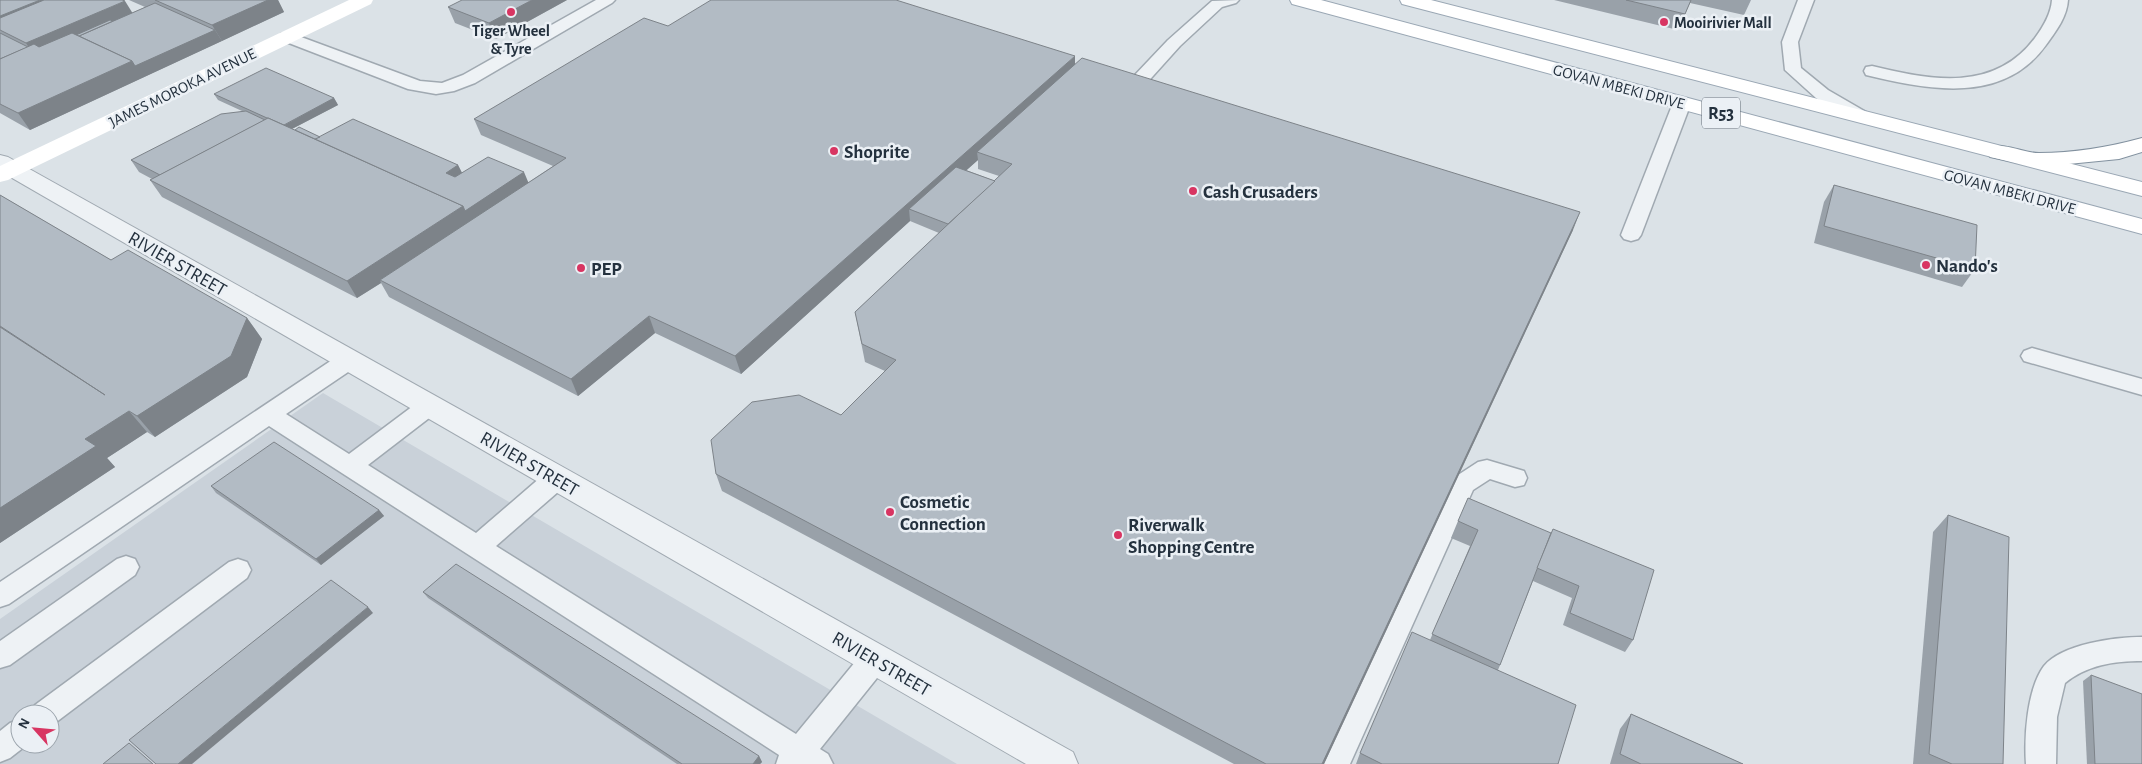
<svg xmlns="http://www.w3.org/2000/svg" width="2142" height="764" viewBox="0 0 2142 764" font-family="'Alegreya Sans',sans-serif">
<rect width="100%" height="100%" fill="#dbe2e7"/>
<path fill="#c9d1d9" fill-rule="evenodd" d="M323,393L957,764H0V619ZM20,714H50V744H20Z"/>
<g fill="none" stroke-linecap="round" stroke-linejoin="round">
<g stroke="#a0a9b1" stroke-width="3">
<g id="lane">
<polygon points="596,0 615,0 612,3 475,83 454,91 436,94 408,89 281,40 279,37 281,34 293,34 420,81 442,83 463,75"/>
<polygon points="1239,0 1236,3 1222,7 1180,46 1144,86 1132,86 1130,82 1132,78 1168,40 1212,1"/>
<polygon points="1798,0 1814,0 1798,42 1801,68 1828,90 1866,112 1869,116 1866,120 1860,121 1854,120 1816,98 1785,70 1782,42"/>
<path d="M2052,0H2068C2067,17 2056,31 2046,45C2003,105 1929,90 1866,75L1864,71L1866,67L1872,66C1930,80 1994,93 2035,38C2043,27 2051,14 2052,0Z"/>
<polygon points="1682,98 1688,99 1691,103 1641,235 1638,239 1631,241 1624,239 1621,235 1673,103 1676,99"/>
<polygon points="2032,348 2142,379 2142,395 2024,361 2021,356 2024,351"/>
<polygon points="349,352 357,354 360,360 357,366 286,414 349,454 421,400 429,398 437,400 440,406 437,412 368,465 476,533 548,471 557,469 566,471 569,478 566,485 496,546 796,734 865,650 875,647 885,650 889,659 885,668 820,749 828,754 833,764 776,764 779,755 269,426 9,604 0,607 0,582 341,354"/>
<polygon points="1487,460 1524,471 1527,478 1524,485 1515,487 1490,479 1473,490 1350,764 1320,764 1455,477 1478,462"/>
<polygon points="126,556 135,559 139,567 135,575 10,665 0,668 0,641 117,559"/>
<polygon points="238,559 247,562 251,570 247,578 55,723 50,725 50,714 31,714 35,705 229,562"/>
<path d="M2142,637V661C2114,661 2087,665 2065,683L2057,717L2056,764H2026C2024,737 2027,689 2044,666C2062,644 2115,637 2142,637Z"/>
<polygon points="20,719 20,744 28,744 10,758 0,762 0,731 10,723"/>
</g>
</g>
<g stroke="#a0a9b1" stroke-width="2">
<polygon id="street" points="0,155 8,157 1073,752 1078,764 1026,764 0,171"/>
</g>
<g stroke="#9aa7b4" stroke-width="2">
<g id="primary">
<polygon points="1290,0 1321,0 2142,219 2142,234 1292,4"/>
<polygon points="1400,0 1431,0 2142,182 2142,196 1402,4"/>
</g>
</g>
<g stroke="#82919f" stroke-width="2">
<path id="highway" d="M2142,138V152L2119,159L2038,167L1990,157L1987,152L1990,147C2007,143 2023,153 2039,153C2073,153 2109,147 2142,138Z"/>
</g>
<use href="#lane" fill="#eef2f5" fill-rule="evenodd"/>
<use href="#street" fill="#eef2f5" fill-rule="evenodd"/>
<polygon fill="#fff" fill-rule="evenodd" points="349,0 373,0 371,4 8,180 0,182 0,166"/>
<use href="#primary" fill="#fff" fill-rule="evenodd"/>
<use href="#highway" fill="#fff" fill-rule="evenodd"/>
</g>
<g fill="#99a1a9" fill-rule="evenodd">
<polygon points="0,0 132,13 145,7 129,0 278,0 284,12 30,130 0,113"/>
<polygon points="567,0 496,39 455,23 448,7"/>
<polygon points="1554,0 1751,0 1744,15 1690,3 1678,30"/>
<path d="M668,26L1075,64L1573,230L1324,764H1234L722,491L716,474L841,415L885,371L865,362L855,312L939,233L910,221L741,374L655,333L578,396L389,297L381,283L357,298L162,197L150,180L152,179L139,172L131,160L242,111L218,100L214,94L334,98L338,105L292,129L320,137L458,165L462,173L529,182L553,166L481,135L474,119ZM978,160V169L999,176L995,181L966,170Z"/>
<polygon points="1834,185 1975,269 1962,287 1814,243 1824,202"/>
<polygon points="0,195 111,260 247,318 262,339 247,377 155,437 147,432 107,458 115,467 0,543"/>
<polygon points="211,486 379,510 384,516 321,565 216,493"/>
<polygon points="1948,515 2003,764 1913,764 1933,532"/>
<polygon points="1458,521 1551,533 1633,640 1625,652 1563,625 1572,598 1533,581 1500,665 1498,670 1558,764 1356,764 1360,753 1430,640 1470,546 1451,538"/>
<polygon points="423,592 759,756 762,762 760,764 677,764 428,598"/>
<polygon points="2091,675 2142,764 2087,764 2083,681"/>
<polygon points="1631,714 1743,764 1610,764 1620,729"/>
</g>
<g fill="#7d8389">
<polygon points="40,0 56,0 0,30 0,16"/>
<polygon points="268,0 278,0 284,12 222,41 212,25"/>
<polygon points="532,0 567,0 496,39 489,23"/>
<polygon points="125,1 135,17 31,51 26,43"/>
<polygon points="215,30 222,41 30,130 18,113 132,61"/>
<polygon points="1075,56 1075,72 977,152 978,160 919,213 909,209 910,221 741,374 735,356"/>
<polygon points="334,98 338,105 286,132 283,126"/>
<polygon points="458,165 464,177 451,185 446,173"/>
<polygon points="524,172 529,184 380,280 381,283 357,298 347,281 463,206"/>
<polygon points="1580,212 1573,230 1324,764 1322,764"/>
<polygon points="649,316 655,333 578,396 571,379"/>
<polygon points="247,318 262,339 247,377 155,437 137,416"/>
<polygon points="129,411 147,432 107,458 115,467 0,543 0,508 85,439"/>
<polygon points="379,510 384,516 321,565 316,559"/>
<polygon points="368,607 373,613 192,764 178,764"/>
<polygon points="759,756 762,762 760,764 753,764"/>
</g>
<g fill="#b2bbc4" stroke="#7d8389">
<polygon points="0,0 40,0 0,16"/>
<polygon points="44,0 122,0 125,1 26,43 0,30 0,18"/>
<polygon points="155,0 268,0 212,25"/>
<polygon points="462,0 532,0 489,23 448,7"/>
<polygon points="711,0 896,0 1075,56 735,356 649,316 571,379 380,280 566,158 474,119 644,18 668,26"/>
<polygon points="1626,0 1691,0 1685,14"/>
<polygon points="155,3 215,30 135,66 132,61 79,36"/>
<polygon points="110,20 113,21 79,36 76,35"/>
<polygon points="0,33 28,47 0,59"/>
<polygon points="72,33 132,61 18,113 0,104 0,59 34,44 39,47"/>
<polygon points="1082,58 1580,212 1322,764 1266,764 716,474 711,440 752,402 799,395 841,415 896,360 862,344 855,312 1012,164 977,152"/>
<polygon points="266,68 334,98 284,125 268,118 267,118 214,94"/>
<polygon points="246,111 265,120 160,175 131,160 221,114"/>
<polygon points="268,118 463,206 347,281 150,180"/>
<polygon points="353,119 458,165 446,173 455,177 488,157 524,172 465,211 463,206 315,139"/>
<polygon points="299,127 320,137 315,139 295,130"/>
<polygon points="956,167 995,181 948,224 909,209"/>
<polygon points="1834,185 1977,225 1975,269 1824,226"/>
<polygon points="0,195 111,260 128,250 247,318 231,356 137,416 129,411 85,439 96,446 0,508 0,327 105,395 0,326"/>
<polygon points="274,442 379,510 316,559 211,486"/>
<polygon points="1468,498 1551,533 1500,665 1432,634 1478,530 1458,521"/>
<polygon points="1948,515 2009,537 2003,764 1952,764 1929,754"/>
<polygon points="1553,529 1654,570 1633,640 1570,613 1579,586 1537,568"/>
<polygon points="456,564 759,756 753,764 682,764 423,592"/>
<polygon points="331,580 368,607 178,764 156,764 129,740"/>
<polygon points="1412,632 1576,705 1558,764 1382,764 1360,753"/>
<polygon points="2091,675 2142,694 2142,764 2095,764"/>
<polygon points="1631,714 1743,764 1641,764 1620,754"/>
<polygon points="129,743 153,764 103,764"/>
</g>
<g fill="#d83562" stroke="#ebf0f5" stroke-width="2">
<circle cx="511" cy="12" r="5"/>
<circle cx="1664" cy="22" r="5"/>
<circle cx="834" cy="151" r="5"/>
<circle cx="1193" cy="191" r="5"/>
<circle cx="1926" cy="265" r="5"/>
<circle cx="581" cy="268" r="5"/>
<circle cx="890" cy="512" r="5"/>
<circle cx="1118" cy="535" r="5"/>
</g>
<g text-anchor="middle" stroke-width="5" stroke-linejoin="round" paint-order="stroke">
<g font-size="16" font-weight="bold" fill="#24313e" stroke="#ebf0f5" text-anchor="start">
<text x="1674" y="28">Mooirivier Mall</text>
<text x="511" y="36" text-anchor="middle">Tiger Wheel<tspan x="511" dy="18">&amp; Tyre</tspan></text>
</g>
<g font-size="16" fill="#24313e" stroke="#ebf0f5">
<text transform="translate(1619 86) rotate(15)" y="6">GOVAN MBEKI DRIVE</text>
<text transform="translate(182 87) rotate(-26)" y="6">JAMES MOROKA AVENUE</text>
<text transform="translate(2010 191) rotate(15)" y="6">GOVAN MBEKI DRIVE</text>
</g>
<rect fill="#ebf0f5" stroke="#606a75" stroke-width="1" x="1702" y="97.5" width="38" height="31" rx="4"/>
<g font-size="18" font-weight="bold" fill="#24313e">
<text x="1721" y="119">R53</text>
</g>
<g font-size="19" font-weight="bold" fill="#24313e" stroke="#ebf0f5" text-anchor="start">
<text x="844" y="158">Shoprite</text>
<text x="1203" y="198">Cash Crusaders</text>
<text x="1936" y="272">Nando's</text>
<text x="591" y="275">PEP</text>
<text x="900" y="508">Cosmetic<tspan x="900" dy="22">Connection</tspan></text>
<text x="1128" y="531">Riverwalk<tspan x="1128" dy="22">Shopping Centre</tspan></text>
</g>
<g font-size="19" fill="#24313e" stroke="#ebf0f5">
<text transform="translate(178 263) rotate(30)" y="7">RIVIER STREET</text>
<text transform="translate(530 463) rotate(30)" y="7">RIVIER STREET</text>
<text transform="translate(882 663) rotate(30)" y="7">RIVIER STREET</text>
</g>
</g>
<g transform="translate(35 729) rotate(297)"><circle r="24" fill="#ebf0f5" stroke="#9ba4ac"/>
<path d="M0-4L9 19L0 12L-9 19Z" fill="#d83562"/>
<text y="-8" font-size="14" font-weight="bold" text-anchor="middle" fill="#24313e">N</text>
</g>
</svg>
